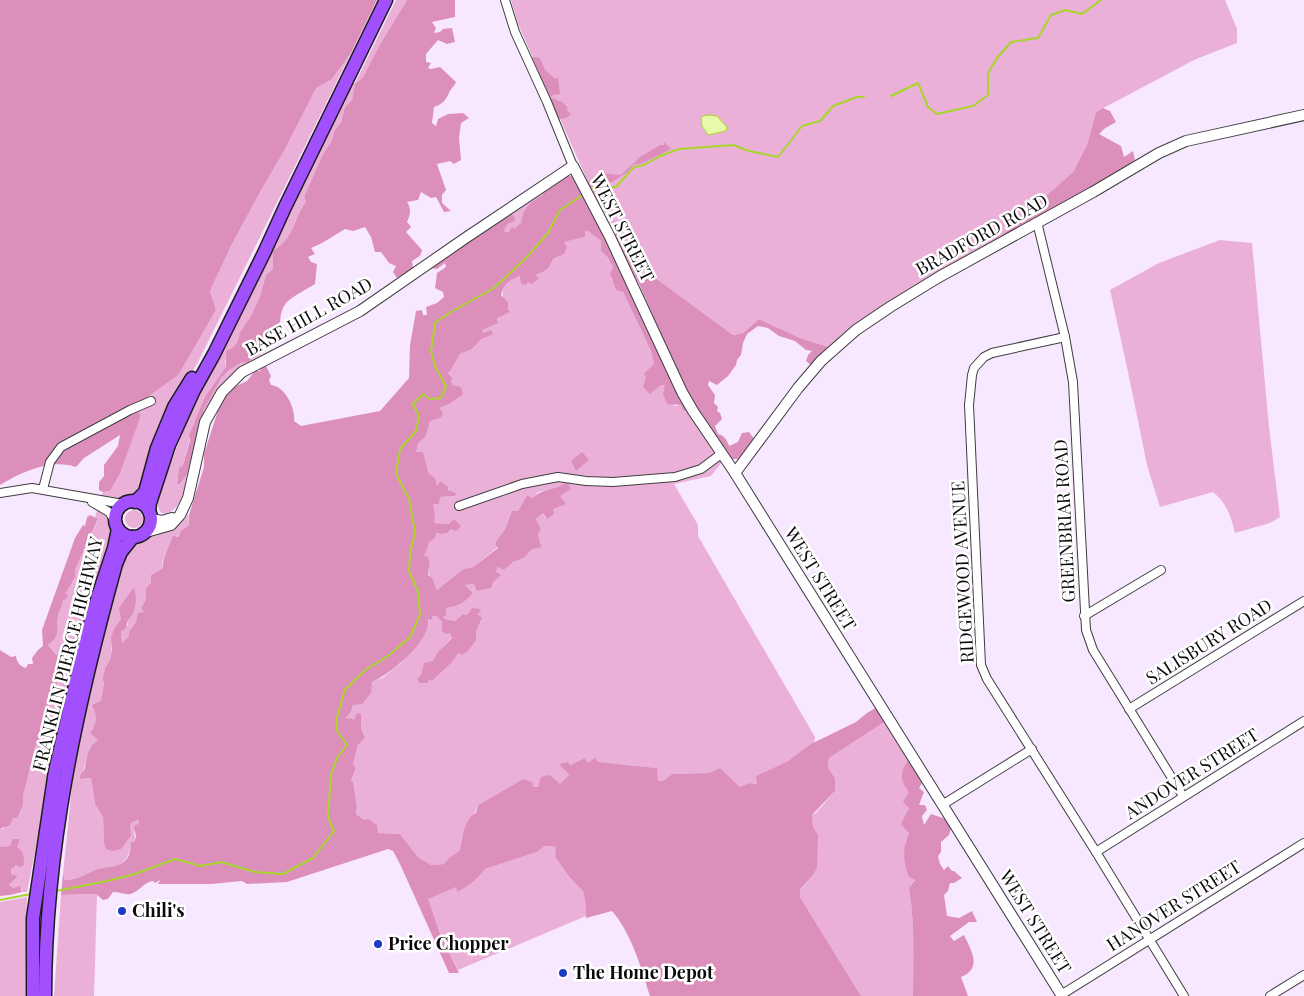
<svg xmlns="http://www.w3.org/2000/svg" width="1304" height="996" viewBox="0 0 1304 996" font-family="'Playfair Display',serif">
<rect width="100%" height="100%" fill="#f8e8ff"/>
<g fill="#ebb0d7">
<path d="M396,0H407L379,46L363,77L355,84L352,100L345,107L341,122L334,131L332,140L322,156L304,197L306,202C292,220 296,237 274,251L273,269L266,275L260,296L251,316L240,332L239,341L225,360L226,367L193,425L183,465L179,469L177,484H180L187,474C184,491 183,508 165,514L160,512L158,506V490L162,477L169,468L192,408L352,84L355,83Z"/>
<polygon points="511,0 1225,0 1237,29 1237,43 1194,60 1096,112 1087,145 1073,172 999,238 938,272 832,348 800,338 759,319 743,333 733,335 650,274 615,227 596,200 518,24"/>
<path d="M351,53L198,362C190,376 179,390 173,405C164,426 151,483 135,496C125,503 111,500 101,498L103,492L110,491L141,415L133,405L143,400L193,348L216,310L210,291L231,246L259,194L284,151L316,87L332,79Z"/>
<path d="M543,191V195C530,201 524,209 521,223L516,227V230L509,232L504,231L510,213Z"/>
<path d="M585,231H588L601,241V251L608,258L613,267L611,278L615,286L623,292L651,351L654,364L644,373L665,385L674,406L681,405L689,409L722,462L711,476L674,484L698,525V536L815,737L814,743L788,761L757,776V784L749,783L740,787L720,768L709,773L672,774L663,781H658L656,768L619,764L588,763L585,758L570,765L559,764L569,775L560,785L533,787L523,779L478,805L460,850L449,858L445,864L431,865L418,857L400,834L378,833L356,814L357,805L353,782L351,780L356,768L353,764L358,745L365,738L361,728L354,720H348L346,716L351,712L353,705L372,682L382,678L401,663L419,643L431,616H438L440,620H442L445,631L450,633L452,637L436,655L433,662L424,663L421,674L417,679L433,680L460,653L467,652L476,639V632L482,619L463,614L455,621L445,619L443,617L446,608C459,606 465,603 473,593L465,585L474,584L496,572L498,567L504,570L513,562L524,558L532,549L541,529L536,519L543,513L546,519L560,496L559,488L538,492L533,498L527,495L518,511H512L505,529L495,543L498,547L473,567L463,569L437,590L432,577L429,575L424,556L428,547V543L436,533L442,534L448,533L450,528L449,524L433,523L435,516L432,504L439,497L455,496L440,481L437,487L429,474L423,453L415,452L418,444L426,436L430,421L440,418L438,408L449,404L453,385L451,382L453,378L448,372L451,370L460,354L472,349L484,333L482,330L511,310H508C500,293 499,283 520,276L528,282L539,279L535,276L551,265L553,259L558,257L563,242L585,237Z"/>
<path d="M1220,240L1252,243L1269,427L1280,517L1270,523L1235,533C1231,517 1227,503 1213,492L1160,507L1147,465L1128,372L1110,290L1159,263Z"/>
<path d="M248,362C225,379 215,391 202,416C208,396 224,363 248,362Z"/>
<path d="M98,508L111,518L115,532L46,797L27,892H22V889L13,888L9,885L18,876L11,874V871L16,864L11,846L0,847V829H3L23,805V796L31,765L34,750L37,744V736L47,722L43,719L49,709L50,702L54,694L52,691C59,685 57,677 63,671L55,653L48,645C58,638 57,628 58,617C59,612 63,599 65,594C68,585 75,579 75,570L98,520L95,517Z"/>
<circle cx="134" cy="519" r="9"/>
<path d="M188,513L189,525C178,533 160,555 162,570L151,575V583L146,588V599L141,608L144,612L129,631V636L122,643L121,632L128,625V620C136,614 138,597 134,587L121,619L115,627L111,649L112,650L110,660L105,668L103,694L96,723L90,733L99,739L90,747L81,779L91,778L95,804L103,817L104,843L132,822L139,820L134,833C136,839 135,842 130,845C131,856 122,866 112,868C106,870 101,868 95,870C85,874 77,880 65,880L63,874L73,777L79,742L107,617L125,552L136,540L169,529L184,519Z"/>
<path d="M886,721L888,722V727L903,747L909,759V833L905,842L915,879L909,888C915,924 913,960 913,996H861L800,897V891L813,875L812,815L816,813L835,791V778L828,768L829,758Z"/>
<path d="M543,846L557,847L555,857L570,878L583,891L586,906V916L458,970L439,931L427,899L456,886L457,892C468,887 478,879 485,869L537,852Z"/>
<polygon points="96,894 97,895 94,996 54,996 61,895"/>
<polygon points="27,897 25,996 0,996 0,902"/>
</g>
<g fill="#dd8fbc">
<path d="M0,0H377L351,53L332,79L316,88L284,151L259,194L231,246L210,291L216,310L178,375L143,400L133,405L141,415L120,473L110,491L103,492L99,490V482L104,476V465L118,446L120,435L84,458L76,467C52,458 21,472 0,485Z"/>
<path d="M407,0H455V17L432,22L436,28L434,33L440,32L443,29L452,28L455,42L447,44L438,40L426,54V62L431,63L428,68L431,69L440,67L456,82C454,87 451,88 449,93C445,101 443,104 434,107L432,123L436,126L438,119L448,114L463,113L469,118L461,123L459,138L461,160L454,164L450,161L437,164L446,190L442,195V203L451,211L444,212L436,197L431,198L421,192L418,200L407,202C412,209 410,215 407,222L411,227L406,232L422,250L420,256L412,261L413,268L397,278L393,272L396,266L389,263L381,252H375L371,237L365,227L353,231L345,229L322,243L311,248L315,254L308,257L311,262L317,264L315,284C280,305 281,300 279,342L248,362L241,363L229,370L221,378L204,409L187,474L180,484H177L179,468L183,465L190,440L189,435L205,397L226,367V351L234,347L238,341L240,332L251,316L260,296L266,275L273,269V251C296,237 292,220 306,202L304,197L322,156L332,140L334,131L341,122L345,107L352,100L355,84L363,77L379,46Z"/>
<path d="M532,57L540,58L545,70L555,79L558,77L560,94L553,95L550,97C557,101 564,100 568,109H566L571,114L566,118L559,119Z"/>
<path d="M1103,108L1110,111L1116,122L1104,129L1099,134L1121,146L1124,157L1133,151L1135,160C1092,189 1047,219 999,238L1073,172L1087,145L1096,112Z"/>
<polygon points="664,142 671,149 643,163 633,165 628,172 612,182 599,183 590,188 588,183 594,177 598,176 600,173 621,175 640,157 660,145 664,145"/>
<path d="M563,176H571L577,182L689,409L683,411L681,405L667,404L663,394L665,385H661L650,394L643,387L646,378L644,373L654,364L651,351L623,292L616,290L610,274L613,267L608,258L601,251V241L588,231H585V237L564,242L567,247L564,254L553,259C550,269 545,271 536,275L539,279L531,284L528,282L526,285L521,284L520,276C509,280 504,284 501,295L508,302V310L511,311L497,319L498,323L482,330L484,333L491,330L493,334L481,339L472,349L460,354L451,370L448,373L453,378L451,382L453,385L461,387L463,394L449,404L439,408L442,411L443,415L440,418L430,421L426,436L418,444L416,452H423L429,474L435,478L437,486L440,481L448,487V490L456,493L455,496L440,497L439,504H433L435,516L434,523L449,524L454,519L461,526L456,531L450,529L448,533L442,534L436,533L435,538L428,543V547L424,556L428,557L430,566L428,569V575L432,577L437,590L463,569L473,567L498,548L495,543L505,529L512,511H518L527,495L533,498C542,488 555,491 567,482L571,489L560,496L566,504L553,509L554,514L547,519L543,513L536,519L541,529L538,535L541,547L532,549L524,558L513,562L504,570L498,567L496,572L501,575L493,582L491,588L477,591L474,584L465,585L473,593C465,603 459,606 446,608V615L443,617L445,619L455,621L463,614L467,615L472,608L480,609L481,611L477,614L482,618L476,632V640L467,652L461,655L459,653L451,663L433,680H429L427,683H419L417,679L421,674L424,663L433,661L437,653L452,638L450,633L446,634L442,631V620H440L437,616H432V619L428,620C431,641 389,675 372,682L371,693L362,704L353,705L351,712L346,717L348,719L350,718L354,720L357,713L361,714V728L365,738L358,745L353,764L356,768L351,780L353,782L357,805L356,814L364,820L368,819L377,825L378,833L400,834L418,857L431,865L444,864L449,858L460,850C463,838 463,820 476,813L478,805L523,779L532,782L533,787H538L541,777L550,775L560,784L569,775L559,764L568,762L570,765L585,758L588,763L595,758L598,762L657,768L658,781H663L672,774L709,773L720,768L740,787L749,783L757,784L756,776L788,761L811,744L856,722L867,713L877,707L886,721L829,758L828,768L835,778V791L812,815L813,827L818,835L817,868L813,875L800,890V897L861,996H650C641,968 632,934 612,911L586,918V906L583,891L570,878L555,857L556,847L544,846L537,852L485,869C478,879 468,887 457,892L456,887L428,899L439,931L459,973H449L400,864L393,851L388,849L287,882L247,884L242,881L211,884H158L160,880L155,883L153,881C144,882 140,891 131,894C125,895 119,892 113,892L108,899L103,900L96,894L61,895L63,874L65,880C77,880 85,874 95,870C106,866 116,869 125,861C131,855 130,849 131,842H134L136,837L134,826L138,824L139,820L132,822L130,825L131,835L121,849L112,851L106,849L104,843L103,817L95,804L91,778L80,779C80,773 83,773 85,768C86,762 88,749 92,745C94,743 96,742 98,740L90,733C97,723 98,717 92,705L101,701L104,684L103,679L105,668L110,660L112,650L111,637L115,627L121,619L119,608L134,587C138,597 136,614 128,620L126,628L121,632L122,643L129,636V631L136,622L138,613L144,612L141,608L146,599V588L151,583V575L162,569L164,558L173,536L178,537L181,531L189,525V515L204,467V454L222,398L230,393L232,388L247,381L255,371H260L261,366H266L271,376L269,380L271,385C285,386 296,409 294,421L301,426L380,411L409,378L410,345L416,311L422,310L423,315H427L426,307L437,303L444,297L443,292L435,288L437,273L446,267L445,263L437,269L429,268L510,213L514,216L515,221L507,224L504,231L509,232L512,227L516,229V227L521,223C523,209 530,201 543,195V191Z"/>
<path d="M618,232L650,274L733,335L743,333L759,319L800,338L832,348L812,366L806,361L808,355L812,351L806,350L795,341L779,336L768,328L758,326L747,334L743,343L741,355L737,360L736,365L728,376L717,385L709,381L708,385L715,395L714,403L718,407L717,411L720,413L722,419L715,426L718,434C724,435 727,440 729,446L738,442L742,433L749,432L755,440L739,459H732L693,407L639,284L614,236Z"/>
<polygon points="582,452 589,460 576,471 571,461"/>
<path d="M90,515L98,519L75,570V577L65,594L68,595L66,599L63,600C62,606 59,611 58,616C56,629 61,636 48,645L59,658L60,667L63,668V671C57,677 59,685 52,691L55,693L50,702L49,709L43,719L47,722L37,736L40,737L34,750L31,765L23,796V805L17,818H13L10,825L0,829V650L11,657L16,656C17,663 20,666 26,668L28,664H33L32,658L38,650L43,646L42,630L75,538L83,525L85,526L87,517Z"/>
<path d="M909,759L923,781L919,788L924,792L919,805H925L927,810L922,816L924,825L931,814L949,820L952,826L949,835L941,842V852L938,856L940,864L944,870L948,866L952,871H954L962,878L954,883H950L948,891L944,895L947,916L959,918L972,911L977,922H969L950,936L954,941L964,935C971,950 983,968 961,977L968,996H913C913,960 915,924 909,888L915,880L909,877C903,862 902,848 909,833L901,824L909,808L903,802L909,792C899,779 900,772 909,759Z"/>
<path d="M13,839H20L17,847C24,852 24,857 24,865L20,867L16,865L11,870V874L18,876L9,885L13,888L20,886L22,892L10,895L0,896V847L10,846Z"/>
</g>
<polygon fill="#e6faaa" stroke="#a8d52c" points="709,115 717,116 727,127 726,131 708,135 702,126 701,118 703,116"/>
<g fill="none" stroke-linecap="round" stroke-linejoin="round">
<g stroke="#a8d52c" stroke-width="2">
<polyline points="891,96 918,83 928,107 937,114 973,106 988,95 988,73 997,58 1011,42 1038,38 1051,15 1065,10 1082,14 1101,0"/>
<polyline points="590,190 596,187 616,187 634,167 644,165 660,156 679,149 733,145 749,151 778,157 802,126 820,121 833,106 857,97 864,97"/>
<polyline points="56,891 107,881 135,874 175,859 201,866 221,862 255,872 283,874 313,858 334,831 328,817 331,775 337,758 347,745 337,731 337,717 345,690 365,670 388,656 410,637 420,615 418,592 409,571 410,553 415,532 409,499 396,474 400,449 416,431 419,416 413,404 423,394 430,399 441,398 446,386 435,366 431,351 435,323 449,313 494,288 526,258 548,233 560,210 584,194"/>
<polyline points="0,900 31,894"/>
</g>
<g stroke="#3e3e3e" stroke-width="10">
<g id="minor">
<polyline points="505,0 515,32 547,102 573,166"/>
<polyline points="1037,222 1065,337 1073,382 1086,630 1093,650 1183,796"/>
<polyline points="1065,337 992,353 984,357 974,368 972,375 969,405 981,665 987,679 1096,852 1184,996"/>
<polyline points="43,489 50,462 61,447 130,410 151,401"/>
<polyline points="0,493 32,488 123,504"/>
<polyline points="92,502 109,512 115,521"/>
<polyline points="459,506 522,484 558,477 586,481 613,482 675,477 701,469 721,454"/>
<polyline points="1084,616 1161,570"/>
<polyline points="1129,709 1304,601"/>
<polyline points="942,805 1032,749"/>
<polyline points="1096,852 1304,721"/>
<polyline points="1061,995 1304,843"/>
<polyline points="1270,996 1304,975"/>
</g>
</g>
<g stroke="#3e3e3e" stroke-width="12">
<g id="tertiary">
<polyline points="735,473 798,388 821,361 856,330 890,307 939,277 1093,192 1159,153 1186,141 1304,115"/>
<polyline points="151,519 162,521 172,518"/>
<polyline points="146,532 171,525 180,515 188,498 205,422 222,392 242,372 360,311 464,239 573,166 610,237 682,392 693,411 735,473 1062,996"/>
</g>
</g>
<g stroke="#1c1c1c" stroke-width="15">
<g id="trunk">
<circle cx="133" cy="519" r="18"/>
<polyline points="135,502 145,492 157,448 174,407 192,378"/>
<polyline points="149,511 150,503 169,445 194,390 214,354 264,253 285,207 386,0"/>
<polyline points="33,996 33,918 55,771 86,638 98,596 114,548 118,529"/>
<path d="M45,996C45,849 77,705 116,564L121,552L133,537"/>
</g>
</g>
<use href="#minor" stroke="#fff" stroke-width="8"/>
<use href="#tertiary" stroke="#fff" stroke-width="10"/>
<use href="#trunk" stroke="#a250fe" stroke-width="12"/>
</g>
<g fill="#1c3ac2" stroke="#fff" stroke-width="2">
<circle cx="122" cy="911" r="5"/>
<circle cx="378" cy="944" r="5"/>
<circle cx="563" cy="973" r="5"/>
</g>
<g text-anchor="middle" stroke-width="5" stroke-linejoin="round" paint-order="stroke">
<g font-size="18" fill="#0b0b0b" stroke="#fff">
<text transform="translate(622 228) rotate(63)" y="6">WEST STREET</text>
<text transform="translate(982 235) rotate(-29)" y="6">BRADFORD ROAD</text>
<text transform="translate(309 317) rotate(-29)" y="6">BASE HILL ROAD</text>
<text transform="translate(1065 521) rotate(-93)" y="6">GREENBRIAR ROAD</text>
<text transform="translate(963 572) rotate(-93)" y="6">RIDGEWOOD AVENUE</text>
<text transform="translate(820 579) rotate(58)" y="6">WEST STREET</text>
<text transform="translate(1209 642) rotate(-32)" y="6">SALISBURY ROAD</text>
<text transform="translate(68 654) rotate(-76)" y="6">FRANKLIN PIERCE HIGHWAY</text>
<text transform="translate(1192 774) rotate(-32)" y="6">ANDOVER STREET</text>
<text transform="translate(1174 906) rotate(-32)" y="6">HANOVER STREET</text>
<text transform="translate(1035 922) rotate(58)" y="6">WEST STREET</text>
</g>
<g font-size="18" font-weight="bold" fill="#0b0b0b" stroke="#fff" text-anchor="start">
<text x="132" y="917">Chili's</text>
<text x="388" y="950">Price Chopper</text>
<text x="573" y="979">The Home Depot</text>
</g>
</g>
</svg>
